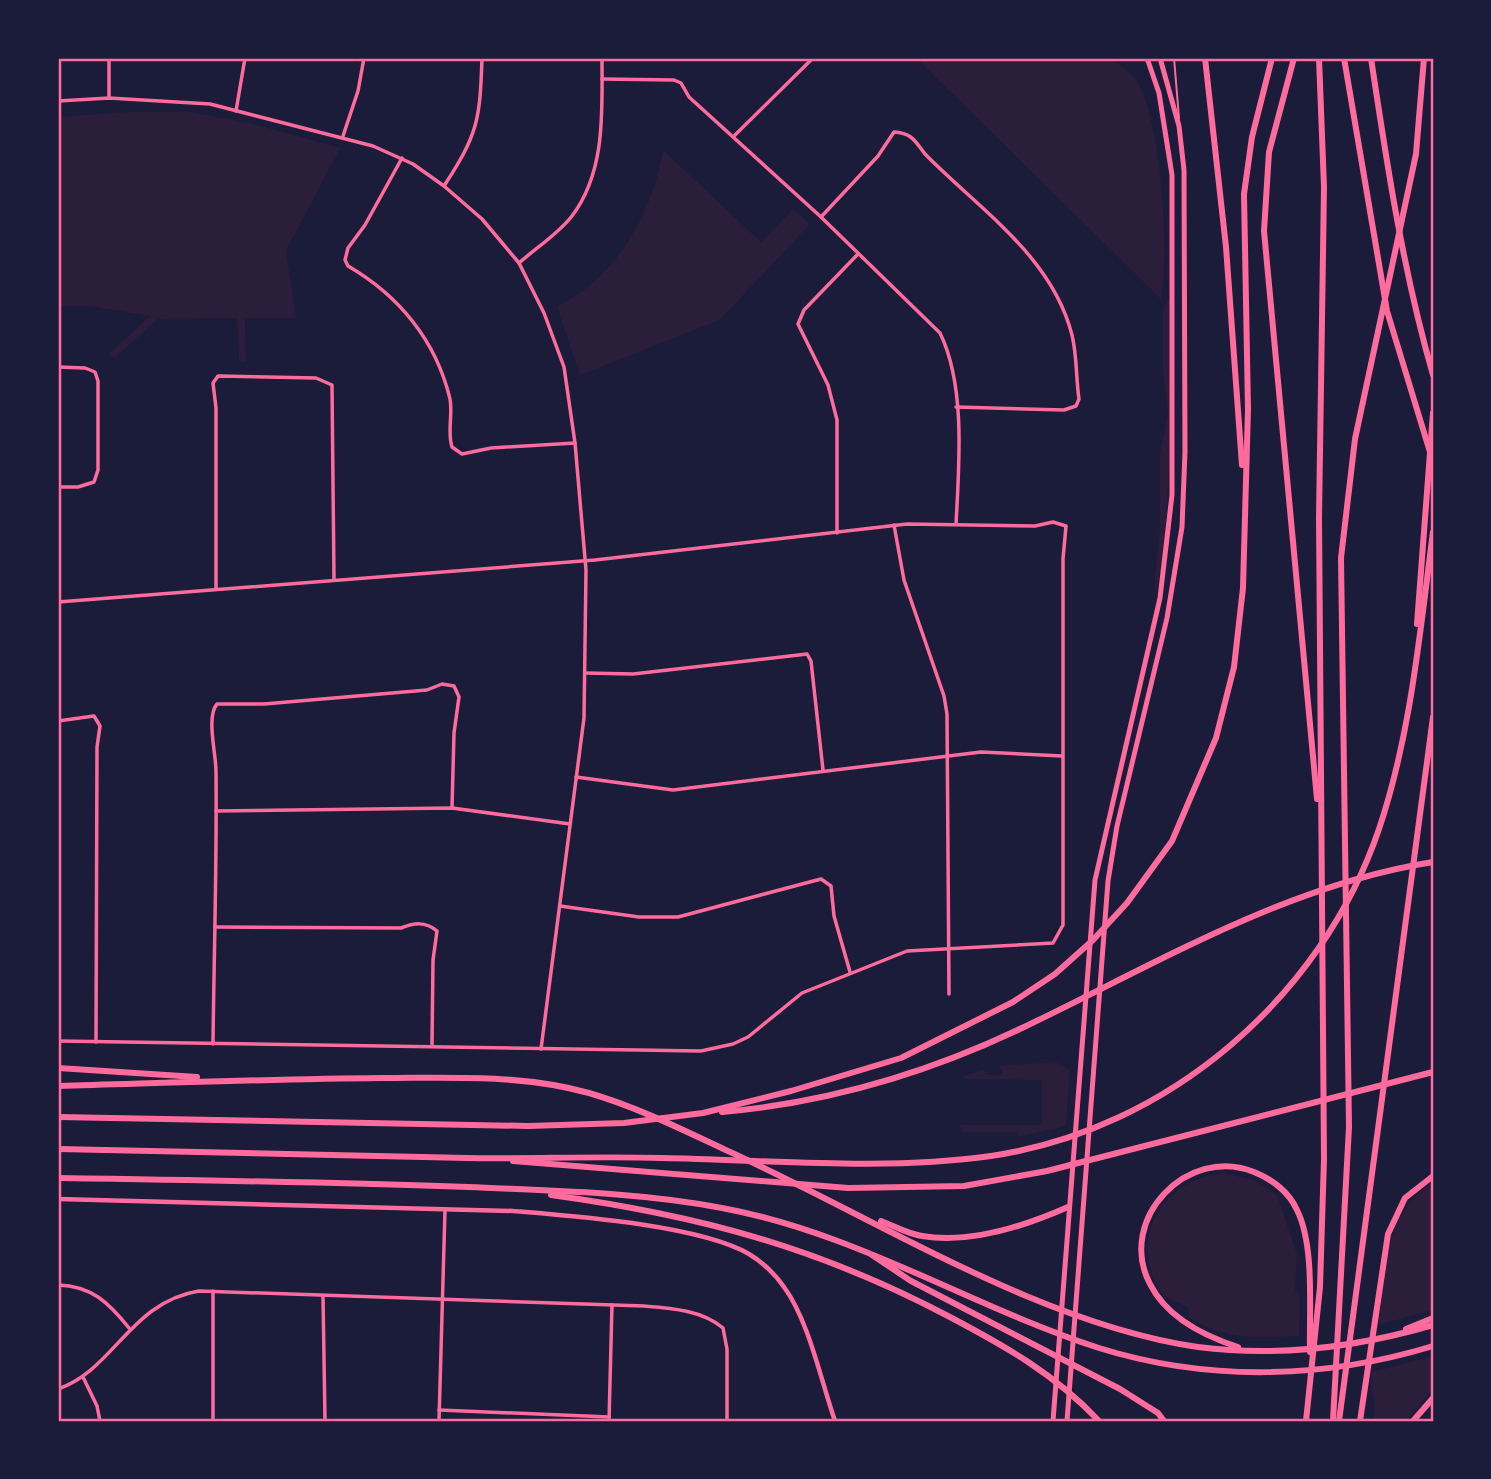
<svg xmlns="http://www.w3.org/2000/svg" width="1491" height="1479" viewBox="0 0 1491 1479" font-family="'IBM Plex Sans',sans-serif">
<rect width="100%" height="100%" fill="#1b1b3a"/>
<g fill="#2a1e3b">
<path d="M916,58H1111C1120,65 1133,74 1139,84C1162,130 1169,248 1161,299Z"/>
<polygon points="130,112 190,112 254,124 340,148 286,251 296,318 245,318 246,362 239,361 237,318 158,319 114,358 109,354 150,316 89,306 58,306 58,117"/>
<path d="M663,150L761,242L793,209L810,224L720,320L580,375L557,306C618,277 652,213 663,150Z"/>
<path d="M1169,299C1170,403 1174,508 1153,610L1160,521V453L1168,414L1163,372V310Z"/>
<polygon points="1056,1062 1070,1070 1066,1126 1017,1137 1017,1132 961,1132 960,1125 1042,1125 1042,1080 963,1079 963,1076 984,1070 985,1074 999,1076 1003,1071 998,1066"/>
<path d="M1224,1173L1253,1180L1277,1195L1297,1254L1295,1290L1300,1294L1299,1336C1259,1339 1224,1340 1188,1317L1190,1308C1182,1304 1172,1301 1165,1296C1157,1290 1152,1277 1150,1267C1138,1217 1175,1178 1224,1173Z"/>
<path d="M1433,1183V1310L1378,1325C1385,1275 1384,1211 1433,1183Z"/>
<path d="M1433,1356V1389L1406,1421H1373C1378,1401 1369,1393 1372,1372Z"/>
</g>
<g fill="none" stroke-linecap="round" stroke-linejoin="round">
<polyline stroke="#ff6b9d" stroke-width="2" points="1174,58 1179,118"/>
<g stroke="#ff6b9d" stroke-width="3.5">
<path d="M602,79L674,80L681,83L689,97L821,217L940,333C966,386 959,466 956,524"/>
<polyline points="109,98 109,58"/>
<polyline points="58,101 109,98 210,104 373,146 413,164 444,186 482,219 519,263 544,313 564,367 575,443 586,570 584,718 541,1049"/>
<polyline points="236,111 245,58"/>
<polyline points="343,136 358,91 364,58"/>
<polyline points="734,136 813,58"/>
<path d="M402,158L365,225L348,248L345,260L348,266C398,295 436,340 450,399C453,415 447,432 452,447L462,454L491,448L575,443"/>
<path d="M444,186C478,134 480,120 482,58"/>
<path d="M821,217L878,156L894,132C912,133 915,141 925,154C979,209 1052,256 1072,335C1077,355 1076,379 1079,399L1076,406L1064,410L956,407"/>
<path d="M519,263C537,247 557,235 572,216C606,171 602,111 602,58"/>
<polyline points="58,367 85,368 95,372 98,381 98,470 94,482 78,487 58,487"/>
<polyline points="894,525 904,580 944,696 947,714 949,994"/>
<polyline points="837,533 837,420 828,385 798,324 804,310 858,254"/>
<polyline points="216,589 216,408 213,383 218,376 316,378 332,385 334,579"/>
<polyline points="58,602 595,560 907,524 1035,526 1053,522 1066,526 1063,559 1063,925 1053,943 907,951 802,993 748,1037 733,1044 701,1051 58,1041"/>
<polyline points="585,673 633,674 807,654 811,661 823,770"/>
<polyline points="58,721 94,716 100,726 97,747 96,1042"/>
<polyline points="576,777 673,790 981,752 1062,756"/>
<polyline points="216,811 452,808 570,824"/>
<polyline points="560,906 639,917 678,917 821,879 831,886 834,916 850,972"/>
<path d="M215,927L401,928C414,923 425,921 437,931L433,960L432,1046"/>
<path d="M213,1044C214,953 217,862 216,771C216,753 206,717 217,704H264L427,690L442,684L454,686L459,697L454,733L452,808"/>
<path d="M58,1285C92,1286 109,1303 129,1328"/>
<polyline points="213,1291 213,1421"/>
<polyline points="323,1296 325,1421"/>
<polyline points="83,1377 97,1406 100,1421"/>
<path d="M58,1389C114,1370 130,1302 199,1291L644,1306C670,1308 702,1310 723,1328L727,1349V1421"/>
<polyline points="439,1410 609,1417"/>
<polyline points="439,1421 445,1210"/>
<polyline points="609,1421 612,1305"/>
</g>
<path stroke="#ff6b9d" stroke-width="4.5" d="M58,1199L513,1211C573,1216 699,1225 749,1254C762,1262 775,1274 784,1287C809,1321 821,1381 835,1421"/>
<g stroke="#ff6b9d" stroke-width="5">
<polyline points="1053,1421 1095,880 1160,598 1172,495 1172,175 1159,93 1147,58"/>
<polyline points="1067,1421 1108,881 1117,826 1167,618 1182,527 1185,452 1184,170 1179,126 1160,58"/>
</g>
<g stroke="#ff6b9d" stroke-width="6">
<polyline points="1205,58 1226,247 1242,465"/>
<polyline points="1294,58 1269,152 1264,231 1317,799"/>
<polyline points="1344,58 1387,311 1433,462"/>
<path d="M1371,58C1387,165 1403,271 1433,375"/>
<polyline points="1417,624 1433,413"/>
<polyline points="58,1068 197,1077"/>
<path d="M58,1086C166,1083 273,1079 381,1078C451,1078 521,1074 589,1093C637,1107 683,1130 728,1151C875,1218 1039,1324 1198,1347C1276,1357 1358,1347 1433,1325"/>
<path d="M722,1112C826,1103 928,1073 1022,1028C1154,965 1286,885 1433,862"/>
<polyline points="58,1117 528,1126 624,1123 703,1113 791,1091 901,1058 1013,1002 1055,974 1093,940 1127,903 1172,841 1216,738 1234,667 1243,588 1248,409 1244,194 1252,137 1272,58"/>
<path d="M58,1149C194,1152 330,1156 467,1158C532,1159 597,1156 662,1158C770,1160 883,1171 991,1156C1168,1130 1322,997 1379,829C1411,734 1420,631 1433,532"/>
<polyline points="513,1161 848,1188 964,1186 1047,1171 1433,1072"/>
<path d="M58,1178C195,1180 331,1182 468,1187C552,1191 638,1192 722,1208C857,1233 970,1306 1099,1348C1208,1382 1325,1379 1433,1346"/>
<path d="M551,1195C697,1215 817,1247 948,1316C1005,1346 1055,1374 1099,1421"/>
<path d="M881,1221C894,1226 908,1234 922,1236C969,1244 1025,1226 1068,1207"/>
<polyline points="872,1255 911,1281 1120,1389 1158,1413 1164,1421"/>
<polyline points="1406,1329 1433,1318"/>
<path d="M1238,1347C1204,1336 1167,1318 1150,1284C1116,1219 1188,1145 1254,1172C1272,1179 1289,1192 1297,1210C1315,1246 1309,1311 1310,1352"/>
<polyline points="1306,1421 1320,1287 1324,1159 1319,518 1324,187 1319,58"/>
<polyline points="1333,1421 1349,1127 1341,558 1355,439 1416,154 1424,58"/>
<polyline points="1339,1421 1433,717"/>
<polyline points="1360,1421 1388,1234 1405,1198 1433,1176"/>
<polyline points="1413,1421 1433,1398"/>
</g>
</g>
<rect width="1491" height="1479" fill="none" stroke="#1b1b3a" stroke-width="119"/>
<rect x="60" y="60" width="1372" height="1360" fill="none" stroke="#ff6b9d" stroke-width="2.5"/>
</svg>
